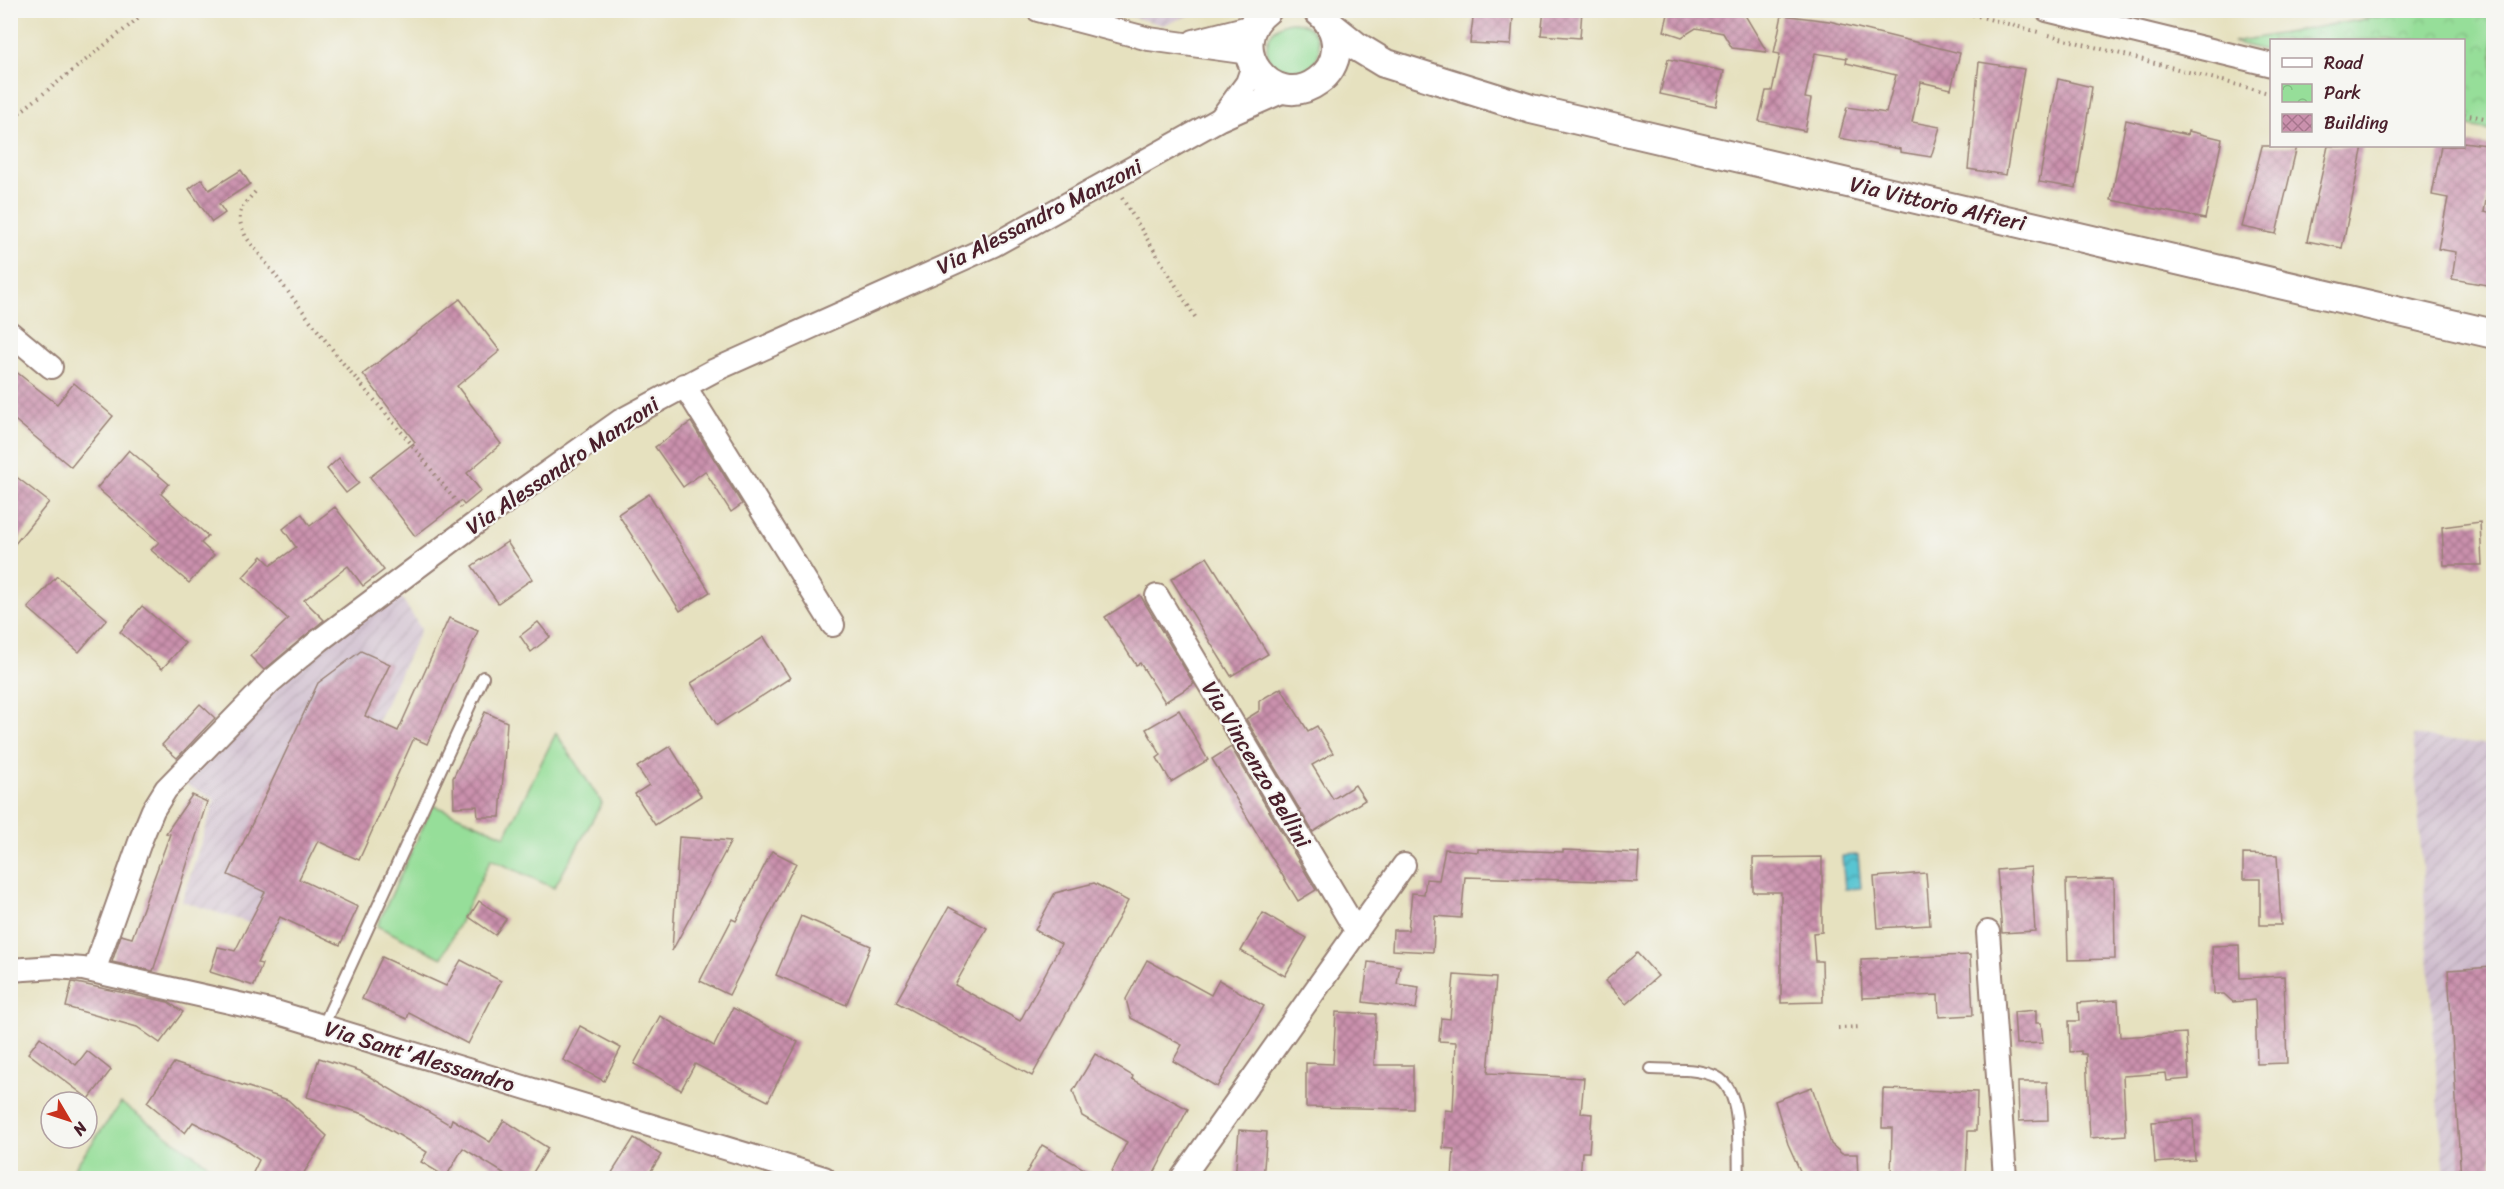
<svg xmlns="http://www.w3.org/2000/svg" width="2504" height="1189" viewBox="0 0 2504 1189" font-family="Sriracha,sans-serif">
<defs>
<pattern id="industrial-furrows" width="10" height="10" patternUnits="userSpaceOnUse" patternTransform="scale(1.5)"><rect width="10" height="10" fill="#cfbdce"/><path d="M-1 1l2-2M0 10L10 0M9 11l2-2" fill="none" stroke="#b3a2b1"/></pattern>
<pattern id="park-crowns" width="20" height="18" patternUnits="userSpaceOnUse" patternTransform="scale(1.5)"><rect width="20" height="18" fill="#96de99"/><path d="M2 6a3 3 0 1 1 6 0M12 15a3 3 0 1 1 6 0" fill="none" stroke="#83be84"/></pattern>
<pattern id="water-waves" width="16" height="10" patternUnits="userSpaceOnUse" patternTransform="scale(1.5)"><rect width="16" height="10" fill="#59c5d2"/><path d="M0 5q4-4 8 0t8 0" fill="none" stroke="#4c9fab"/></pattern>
<pattern id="building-cross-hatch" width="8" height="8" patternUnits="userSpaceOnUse" patternTransform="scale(1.5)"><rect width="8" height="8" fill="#ca91ad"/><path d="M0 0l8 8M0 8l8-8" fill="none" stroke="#a6768d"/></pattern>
</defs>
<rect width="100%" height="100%" fill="#f6f6f2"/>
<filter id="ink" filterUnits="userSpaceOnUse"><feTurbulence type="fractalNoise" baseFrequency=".0167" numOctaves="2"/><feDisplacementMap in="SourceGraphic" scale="12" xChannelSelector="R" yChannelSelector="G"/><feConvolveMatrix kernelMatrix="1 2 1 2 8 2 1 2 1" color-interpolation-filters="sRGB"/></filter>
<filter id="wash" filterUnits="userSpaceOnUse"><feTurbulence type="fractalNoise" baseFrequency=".008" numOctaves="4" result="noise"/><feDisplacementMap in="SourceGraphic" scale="24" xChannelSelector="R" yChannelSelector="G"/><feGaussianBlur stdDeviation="1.35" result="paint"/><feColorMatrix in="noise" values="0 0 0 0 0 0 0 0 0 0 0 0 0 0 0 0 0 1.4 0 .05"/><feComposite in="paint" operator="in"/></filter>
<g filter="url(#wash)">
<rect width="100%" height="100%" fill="#e6e1bf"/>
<g fill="url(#industrial-furrows)">
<polygon points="1110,11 1224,11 1201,11 1163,25"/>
<polygon points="398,592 421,629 277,932 182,901 215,799 181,782 302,662"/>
<polygon points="2413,735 2493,745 2493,1178 2445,1178 2438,1098"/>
</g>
<g fill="#96de99" stroke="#707e62" stroke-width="1.5">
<circle cx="1293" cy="48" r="26"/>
<polygon points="556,733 602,803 554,888 491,859 442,958 377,926 433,805 505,836"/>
<polygon points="121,1103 227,1178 67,1178"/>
</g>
<polygon fill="url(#park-crowns)" stroke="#707e62" stroke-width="1.5" points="2416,10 2493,11 2493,131 2464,125 2464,40 2272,40 2271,52 2233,42"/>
<polygon fill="url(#water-waves)" stroke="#52727e" stroke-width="1.5" points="1858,855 1861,888 1845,889 1842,856"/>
<g id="blocks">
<g fill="url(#building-cross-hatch)">
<polygon points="1474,10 1504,10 1503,17 1513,18 1511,45 1470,43"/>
<polygon points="1544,10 1582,10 1580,38 1541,35"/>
<polygon points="1669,10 1742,10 1767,52 1732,48 1723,33 1696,28 1682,37 1664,31"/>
<polygon points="1782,15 1829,21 1960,53 1951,89 1921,82 1912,122 1940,127 1931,157 1900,152 1900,149 1839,138 1847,107 1886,113 1896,75 1846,63 1847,58 1815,53 1805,98 1811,99 1805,131 1759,121 1766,91 1772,91 1780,54 1774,53"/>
<polygon points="1668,59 1724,71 1716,106 1660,94"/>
<polygon points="1979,62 2024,69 2006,175 1968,169"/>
<polygon points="2058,79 2092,87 2076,188 2039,182"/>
<polygon points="2126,120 2187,135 2188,131 2222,139 2205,219 2111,200"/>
<polygon points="2463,142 2493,146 2493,161 2484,212 2493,214 2493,286 2452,279 2456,252 2438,249 2448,198 2432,195 2441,146 2463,146"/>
<polygon points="2262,146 2297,146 2276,234 2242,227"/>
<polygon points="2328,146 2363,146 2342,248 2307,241"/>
<polygon points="241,170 250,184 219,204 225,213 212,222 189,189 202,179 209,190"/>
<polygon points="460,299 500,351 457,386 501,444 467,473 481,491 464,505 461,501 415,536 370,477 415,442 363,374"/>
<polygon points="10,367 57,404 74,383 113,416 71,467 10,416"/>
<polygon points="691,422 742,504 731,512 705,471 683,487 655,447"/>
<polygon points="129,450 169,484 161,494 208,536 201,543 214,555 189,583 151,550 159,542 97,488"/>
<polygon points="339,458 359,483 346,493 327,469"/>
<polygon points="10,472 49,502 10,550"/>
<polygon points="649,494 710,592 680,611 618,514"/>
<polygon points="335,507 384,570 363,586 348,566 304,600 324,620 264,670 250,656 288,619 243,577 262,556 271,565 296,547 283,529 302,514 310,526"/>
<polygon points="2480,522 2482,565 2444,565 2442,527"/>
<polygon points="507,542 532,579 498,603 472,566"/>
<polygon points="1207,557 1268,654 1231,676 1171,579"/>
<polygon points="57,576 107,619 79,652 28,608"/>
<polygon points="1140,595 1194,684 1165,702 1140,663 1136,665 1105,617"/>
<polygon points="142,606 185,643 162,669 120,632"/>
<polygon points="449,618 478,631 427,744 414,738 359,860 318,841 299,879 358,907 340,945 280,917 257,963 262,964 254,986 210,972 218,947 235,951 265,892 228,875 318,683 361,651 390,664 365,716 398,731"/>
<polygon points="538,622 550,637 531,652 520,636"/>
<polygon points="764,637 790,678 717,725 691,683"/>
<polygon points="1281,688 1308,731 1317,726 1333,753 1312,765 1333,799 1355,785 1365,800 1313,832 1246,719 1259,711 1259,701"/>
<polygon points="200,704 215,718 177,758 162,745"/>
<polygon points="1179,710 1208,760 1171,782 1157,758 1161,755 1146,729"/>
<polygon points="485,712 507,722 500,817 478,817 477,806 454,807 453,778"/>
<polygon points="670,746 701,796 655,825 635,794 649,785 637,767"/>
<polygon points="1231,747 1316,890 1298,901 1212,759"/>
<polygon points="192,795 207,802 153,971 112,962 121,935 132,938 170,834 166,833"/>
<polygon points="679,837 731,841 672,951"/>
<polygon points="1445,849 1478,852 1478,849 1563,852 1563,850 1639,853 1637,882 1465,877 1461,918 1435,916 1433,952 1392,950 1393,930 1408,930 1412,893 1424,894 1426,879 1439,880"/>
<polygon points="772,851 796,863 729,995 700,981 732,919 736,921"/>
<polygon points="2243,854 2277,855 2281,925 2260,925 2260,879 2243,879"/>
<polygon points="1822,857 1822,932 1813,933 1815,961 1822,961 1823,1002 1781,1003 1781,892 1753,892 1753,858"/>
<polygon points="2031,867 2035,931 2002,933 1997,870"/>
<polygon points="1926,873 1930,925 1878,928 1874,877"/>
<polygon points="2114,879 2115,959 2068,960 2066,880"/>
<polygon points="1094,883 1128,901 1032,1076 896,1002 949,907 987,928 955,985 1020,1021 1061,944 1035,930 1055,893"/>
<polygon points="479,901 506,919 495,935 469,917"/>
<polygon points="1263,913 1307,938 1285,976 1241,951"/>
<polygon points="801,916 871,946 846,1005 776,975"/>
<polygon points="2239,945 2240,978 2284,976 2287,1063 2257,1064 2255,1000 2233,1002 2224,994 2214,994 2212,946"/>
<polygon points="1637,953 1658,976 1626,1004 1605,981"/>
<polygon points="1970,955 1973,1015 1939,1017 1938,995 1862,998 1861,959"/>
<polygon points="382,957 446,986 461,960 501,981 468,1044 409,1013 407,1019 362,999"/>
<polygon points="1147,960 1211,995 1219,980 1264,1006 1217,1087 1173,1061 1182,1045 1131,1018 1126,999"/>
<polygon points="1368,962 1400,966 1397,984 1419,987 1416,1009 1363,1002"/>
<polygon points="2493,967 2493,1179 2461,1179 2448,970"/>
<polygon points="1454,975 1496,978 1488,1073 1584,1078 1581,1113 1592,1114 1589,1152 1582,1152 1580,1179 1452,1179 1454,1149 1443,1148 1445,1110 1453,1111 1456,1042 1439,1041 1441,1018 1450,1019"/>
<polygon points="72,982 168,1002 183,1012 160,1043 137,1027 66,1007"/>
<polygon points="2118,1000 2120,1037 2186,1033 2189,1079 2167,1081 2166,1073 2123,1076 2126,1135 2090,1138 2086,1054 2081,1054 2081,1051 2070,1052 2069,1021 2079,1021 2078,1003"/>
<polygon points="733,1008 798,1042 768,1101 695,1064 681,1090 634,1064 660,1016 714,1046"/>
<polygon points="2036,1010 2036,1023 2041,1023 2043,1043 2016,1044 2014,1012"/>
<polygon points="1336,1012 1376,1014 1374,1065 1413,1065 1413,1109 1306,1107 1306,1063 1333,1064"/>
<polygon points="580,1026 621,1048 604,1081 563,1060"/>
<polygon points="40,1037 76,1065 87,1051 111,1070 89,1099 28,1053"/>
<polygon points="1095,1054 1133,1076 1132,1079 1188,1109 1151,1179 1108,1179 1127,1142 1082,1116 1073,1091"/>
<polygon points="319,1058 360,1071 450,1125 452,1119 490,1142 504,1120 548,1148 529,1179 513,1179 463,1148 446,1177 421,1162 427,1152 364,1114 307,1097"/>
<polygon points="174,1063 288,1100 327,1136 300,1179 250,1179 259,1160 234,1143 193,1122 185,1133 147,1102"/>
<polygon points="2018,1082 2047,1082 2048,1120 2019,1121"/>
<polygon points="1812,1087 1831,1144 1842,1154 1857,1154 1858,1179 1808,1179 1801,1173 1788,1144 1775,1101"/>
<polygon points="1883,1089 1977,1092 1976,1131 1968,1131 1966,1179 1891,1179 1892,1128 1882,1128"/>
<polygon points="2193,1119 2195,1160 2155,1163 2152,1122"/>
<polygon points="1239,1130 1267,1132 1263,1179 1235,1179"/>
<polygon points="634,1138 661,1155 646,1179 608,1179"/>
<polygon points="1042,1145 1102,1179 1023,1179"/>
</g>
</g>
</g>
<g filter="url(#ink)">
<use href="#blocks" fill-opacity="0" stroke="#988075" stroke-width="1.5"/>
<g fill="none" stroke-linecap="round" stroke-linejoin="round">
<g stroke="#988075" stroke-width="14">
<g id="service">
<polyline points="323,1026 483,677"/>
<path d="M1651,1069C1670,1070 1694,1068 1712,1075C1745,1085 1737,1151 1739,1178"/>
</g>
</g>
<g stroke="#988075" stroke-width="26">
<g id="minor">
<polyline points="1038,10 1149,39 1249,53"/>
<polyline points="2047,10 2272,65"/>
<polyline points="1194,41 1253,26"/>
<polyline points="1221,118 1247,83 1253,66"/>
<polyline points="10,333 51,367"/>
<polyline points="684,385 833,625"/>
<polyline points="1157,596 1357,932"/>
<polyline points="1988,932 2005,1178"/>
<polyline points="10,970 55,967 83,969 279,1013 824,1178"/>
<polyline points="94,971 141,839 153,810 166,789 270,682 320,640 480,520 620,421 715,370 994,245 1220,119 1286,90"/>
<polyline points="1182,1178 1404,865"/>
</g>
</g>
<g stroke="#988075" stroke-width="32">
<g id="tertiary">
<path d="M1267,10C1220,45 1272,115 1318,81C1328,74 1335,63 1336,50C1337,34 1330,20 1317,10"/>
<polyline points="1331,26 1356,46 1384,63 1531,109 2494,334"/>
</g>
</g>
<g stroke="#988075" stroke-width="4" stroke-dasharray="1.5 4.5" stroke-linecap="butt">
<polyline points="1955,10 2042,33"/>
<polyline points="2049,35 2272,94"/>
<polyline points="2464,114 2494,120"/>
<polyline points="10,120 149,10"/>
<path d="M255,192C239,209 235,215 246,237L342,362L409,441L461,508"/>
<polyline points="1122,198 1197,320"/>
<polyline points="1838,1028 1861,1027"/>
</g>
<use href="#service" stroke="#fff" stroke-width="10"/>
<use href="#minor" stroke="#fff" stroke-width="22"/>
<use href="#tertiary" stroke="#fff" stroke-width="28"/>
</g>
</g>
<g text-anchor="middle" stroke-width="4.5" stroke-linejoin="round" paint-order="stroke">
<g font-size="22" fill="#4a1f2b" stroke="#f6f6f2">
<text transform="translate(1938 203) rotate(13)" y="8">Via Vittorio Alfieri</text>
<text transform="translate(1039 216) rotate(-27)" y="8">Via Alessandro Manzoni</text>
<text transform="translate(562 465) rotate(-34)" y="8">Via Alessandro Manzoni</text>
<text transform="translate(1257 764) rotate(59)" y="8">Via Vincenzo Bellini</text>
<text transform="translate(420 1056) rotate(17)" y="8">Via Sant'Alessandro</text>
</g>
</g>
<rect width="2504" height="1189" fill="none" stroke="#f6f6f2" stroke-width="36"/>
<rect x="2270" y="39" width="195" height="108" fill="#f6f6f2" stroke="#b1a0a2" stroke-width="1.5"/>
<rect x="2282" y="58" width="30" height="9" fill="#ffffff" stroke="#b1a0a2" stroke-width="1.5"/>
<text x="2324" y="69" font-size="18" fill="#4a1f2b">Road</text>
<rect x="2282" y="84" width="30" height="18" fill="url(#park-crowns)" stroke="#b1a0a2" stroke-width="1.5"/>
<text x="2324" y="99" font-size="18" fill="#4a1f2b">Park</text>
<rect x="2282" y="114" width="30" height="18" fill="url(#building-cross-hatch)" stroke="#b1a0a2" stroke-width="1.5"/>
<text x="2324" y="129" font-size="18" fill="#4a1f2b">Building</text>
<g transform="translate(69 1120) rotate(129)"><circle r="28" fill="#f6f6f2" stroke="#b1a0a2" stroke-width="1.5"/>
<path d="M0-4.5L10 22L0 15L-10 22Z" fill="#c8321e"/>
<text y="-9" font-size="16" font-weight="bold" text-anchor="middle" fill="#4a1f2b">N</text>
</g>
</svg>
